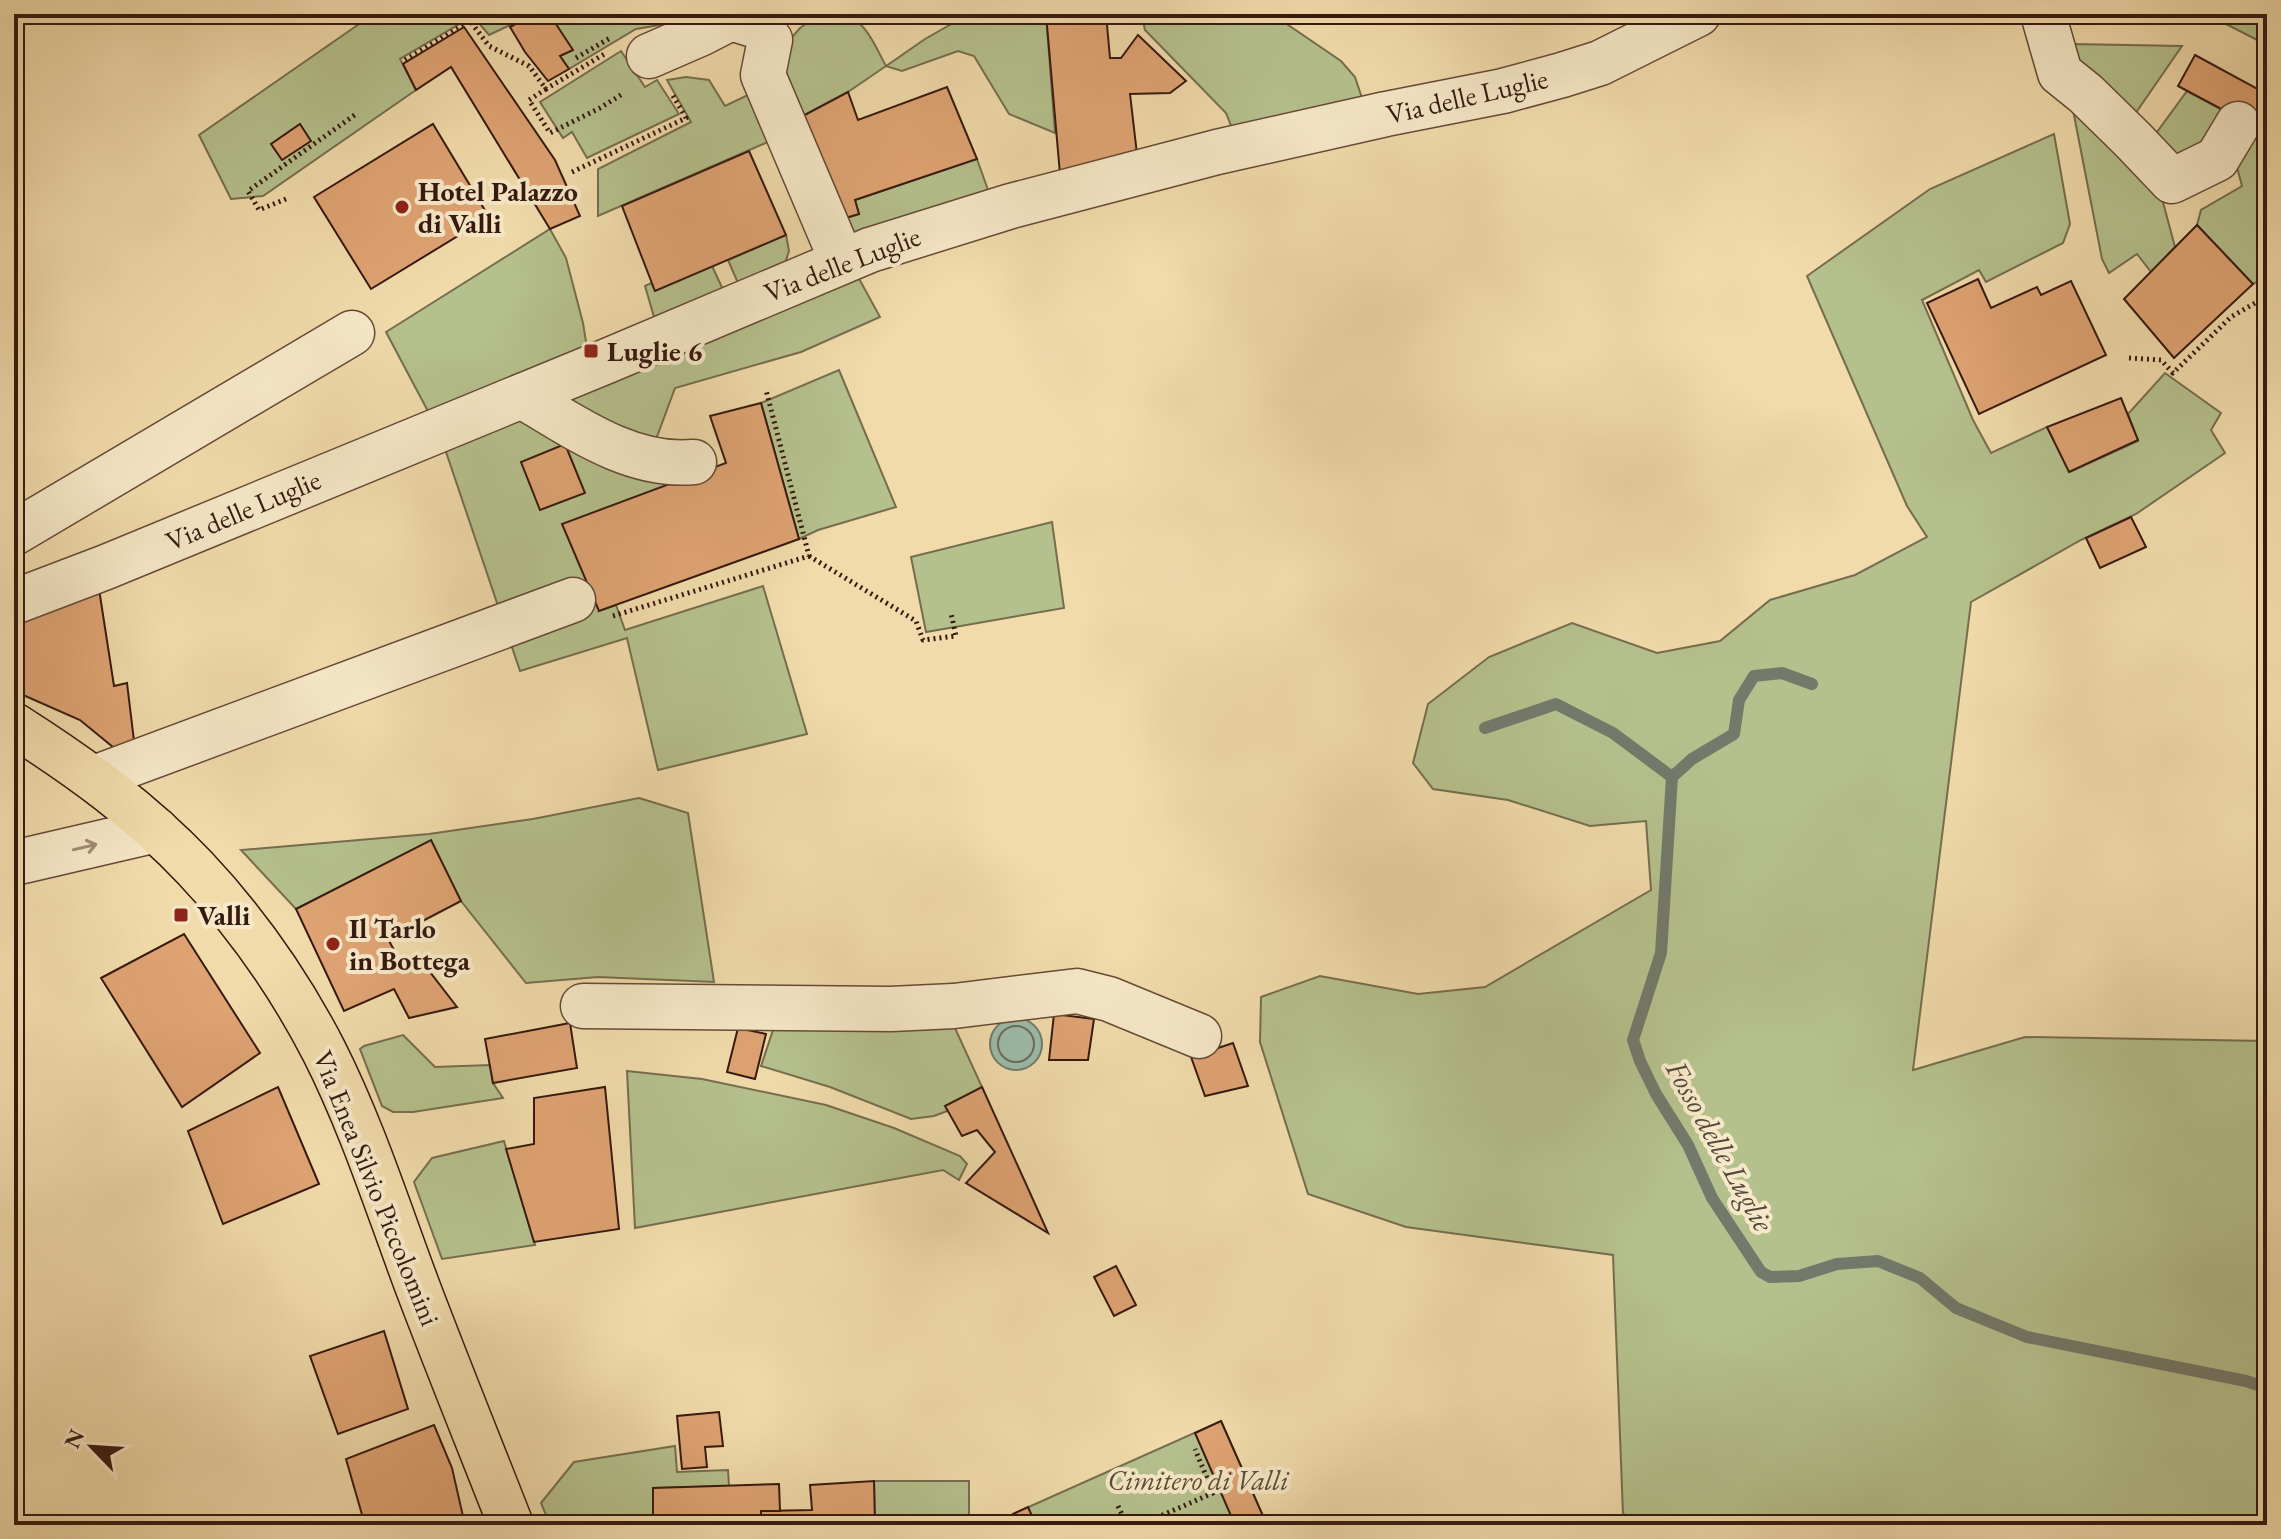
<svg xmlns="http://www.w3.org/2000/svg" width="2281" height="1539" viewBox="0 0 2281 1539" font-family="'EB Garamond',serif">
<rect width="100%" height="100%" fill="#f1dbab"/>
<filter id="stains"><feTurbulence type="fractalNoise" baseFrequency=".0025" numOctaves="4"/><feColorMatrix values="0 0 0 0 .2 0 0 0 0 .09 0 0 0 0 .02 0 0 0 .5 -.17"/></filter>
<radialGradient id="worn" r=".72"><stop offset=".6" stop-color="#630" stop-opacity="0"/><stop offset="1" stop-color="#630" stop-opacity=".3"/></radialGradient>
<g fill="#b5c18d" stroke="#766d4e" stroke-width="2">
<polygon points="358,14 534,14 489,35 473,16 400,59 416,90 263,196 231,199 199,135 362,22"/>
<polygon points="536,14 701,14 696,19 636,29 569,69 560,56 572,49 552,19 543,23"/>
<path d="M828,14C865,14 870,37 886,66L925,39L969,14H1046L1055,133L1009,114L974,56L958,51L902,71L886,66L848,92L799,118L785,89L786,44L800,28L813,19Z"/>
<polygon points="1208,14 1272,14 1341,61 1355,77 1362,98 1232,128 1226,113 1145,30 1142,17"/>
<polygon points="2069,14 2185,14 2174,21 2076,19"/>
<polygon points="2226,14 2267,14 2267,45 2222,22"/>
<polygon points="2071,44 2182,46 2133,117 2066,47"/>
<polygon points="621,51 645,87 657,80 679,114 587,158 572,132 563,138 540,102"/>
<polygon points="686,77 709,80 725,106 754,92 777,138 598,216 598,169 691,122 667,80"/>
<polygon points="2187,91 2230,114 2209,150 2180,163 2149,143"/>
<polygon points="2073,110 2160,191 2175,247 2151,272 2137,254 2109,273 2102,259"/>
<polygon points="2267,110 2267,276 2253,284 2197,225 2201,210 2242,186 2235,160"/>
<polygon points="2054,134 2070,224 2063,243 1986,282 1979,270 1922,300 1973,420 1991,453 2047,427 2070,472 2138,441 2128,414 2165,373 2221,413 2211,430 2225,453 2136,514 2081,540 1971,602 1913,1070 2025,1037 2267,1041 2267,1525 1656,1525 1623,1514 1613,1255 1406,1227 1308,1194 1260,1042 1261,997 1320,976 1418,994 1485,987 1651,890 1646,821 1590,826 1508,800 1433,789 1413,763 1428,704 1489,657 1572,623 1657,653 1720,641 1770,600 1855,575 1927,537 1907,506 1807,276 1930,189"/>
<polygon points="977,159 988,190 887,223 847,240 839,220 859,214 855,200"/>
<polygon points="550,229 566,258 583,323 588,354 431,417 386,332"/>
<polygon points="786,235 789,251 783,270 741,290 728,260"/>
<polygon points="712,266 726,296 657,327 645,286 651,283 655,291"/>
<polygon points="857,275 880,317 801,352 675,388 658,434 651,445 549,403"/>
<polygon points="839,370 896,507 818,530 799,539 761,403"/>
<polygon points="512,417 671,484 599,611 616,605 625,630 763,586 807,734 658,770 627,638 520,671 443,443"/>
<polygon points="1052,522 1064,608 926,632 911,557"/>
<polygon points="639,798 688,813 714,982 598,977 526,983 461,901 431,841 296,909 241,850 429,834 533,819"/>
<polygon points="949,1015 982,1087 946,1106 947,1111 934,1116 911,1119 830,1087 761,1066 775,1024"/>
<polygon points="403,1035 435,1067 490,1065 493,1083 503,1098 413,1112 393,1112 382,1106 360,1049 364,1046"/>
<polygon points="627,1071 702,1079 826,1105 894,1128 960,1156 967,1164 959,1180 943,1170 635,1228"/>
<polygon points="504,1141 535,1245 442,1259 414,1182 432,1158"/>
<polygon points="1221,1421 1267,1525 1018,1525 1013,1514"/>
<polygon points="675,1446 677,1472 728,1470 729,1486 653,1488 653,1525 550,1525 541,1503 574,1462"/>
<polygon points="874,1481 969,1481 969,1525 875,1525"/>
</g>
<circle fill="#9bbba9" stroke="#737a6b" stroke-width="2" cx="1016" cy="1044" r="26"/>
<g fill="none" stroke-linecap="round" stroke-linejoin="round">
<circle stroke="#686a5c" stroke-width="2" cx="1016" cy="1044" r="18"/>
<g stroke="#737a6b" stroke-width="12">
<polyline points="1485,728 1556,704 1613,733 1672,777 1661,953 1633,1040 1640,1061 1656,1094 1688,1145 1712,1198 1761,1272 1770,1277 1799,1276 1837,1264 1878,1261 1920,1278 1956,1308 2027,1337 2246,1381 2267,1388"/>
<polyline points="1672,777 1692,759 1734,734 1739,700 1754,676 1782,673 1812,684"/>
</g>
</g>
<g fill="#dfa373" stroke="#36190f" stroke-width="2">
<polygon points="534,14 536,14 543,23 552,18 573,50 560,56 569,69 548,81 525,52 510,27"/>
<polygon points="1046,14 1106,14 1110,58 1121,58 1138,35 1186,81 1170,93 1130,94 1137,154 1060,174"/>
<polygon points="464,27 555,160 580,216 550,229 451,67 416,90 403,64"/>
<polygon points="2195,55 2267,94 2267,110 2257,128 2178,86"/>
<polygon points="947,87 977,159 855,200 859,214 839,220 799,118 848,92 858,120"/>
<polygon points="300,124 311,141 282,160 271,144"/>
<polygon points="433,124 489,217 371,289 314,197"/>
<polygon points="749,151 786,235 655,291 622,206"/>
<polygon points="2197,225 2253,284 2174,358 2124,299"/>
<polygon points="1978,279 1991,308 2037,287 2041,295 2071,281 2106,355 1979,414 1927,303"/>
<polygon points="2121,398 2138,440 2069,472 2047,427"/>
<polygon points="761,403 799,539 599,611 562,524 726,463 710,416"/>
<polygon points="565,444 585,493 540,510 521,462"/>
<polygon points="2131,517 2146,547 2100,568 2086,538"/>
<polygon points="99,589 114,686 127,683 134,741 119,752 80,720 14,691 14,621"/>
<polygon points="431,840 461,901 388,939 406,972 426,967 457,1007 409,1018 394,989 344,1011 296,909"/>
<polygon points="184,934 260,1053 182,1107 101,978"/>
<polygon points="1054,1014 1094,1019 1088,1060 1049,1060"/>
<polygon points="570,1023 577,1068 493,1083 485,1039"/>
<polygon points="738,1028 766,1034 755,1079 727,1072"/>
<polygon points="1233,1043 1248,1086 1205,1096 1191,1057"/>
<polygon points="278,1087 319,1184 223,1224 188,1131"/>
<polygon points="605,1087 619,1229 534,1242 506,1149 534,1144 534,1098"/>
<polygon points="982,1087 1026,1184 1048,1233 966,1183 995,1152 977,1130 962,1136 945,1106"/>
<polygon points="1116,1266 1136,1305 1114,1316 1094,1277"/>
<polygon points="384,1331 408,1409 338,1434 310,1356"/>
<polygon points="719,1412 723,1446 705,1447 707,1467 682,1469 677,1416"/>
<polygon points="1221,1421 1267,1525 1235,1525 1195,1433"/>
<polygon points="434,1425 452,1468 465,1525 365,1525 346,1459"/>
<polygon points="874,1481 875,1525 761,1525 761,1511 812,1510 810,1485"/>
<polygon points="779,1484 780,1511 761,1511 761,1525 653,1525 653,1488"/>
<polygon points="1028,1507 1036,1525 1018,1525 1013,1514"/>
</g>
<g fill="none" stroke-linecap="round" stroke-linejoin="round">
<g stroke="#654a36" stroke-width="47">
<g id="minor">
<polyline points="2043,14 2060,73 2086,94 2133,140 2172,181 2217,159 2238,124"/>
<polyline points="649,56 702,33 731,18 760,27 770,40 763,75 842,261"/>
<path d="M522,396C574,427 631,468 694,462"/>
<polyline points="14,533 352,333"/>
<polyline points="14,602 106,567 607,361 870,250 1011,206 1217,152 1386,114 1503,91 1562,75 1600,63 1698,14"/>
<polyline points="94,778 573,600"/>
<polyline points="14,863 156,830"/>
<polyline points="583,1006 891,1009 954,1006 1077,991 1109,999 1199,1036"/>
</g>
</g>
<g stroke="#36190f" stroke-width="47">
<path id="major" d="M14,725C80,767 141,811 195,868C245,921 290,985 324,1051C362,1126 388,1208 418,1288C448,1367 480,1446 511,1525"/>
</g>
<g stroke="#36190f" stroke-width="5" stroke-dasharray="2 4" stroke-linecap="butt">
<polyline points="576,58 610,38"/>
<polyline points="405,60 470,21 489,46 529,66 546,89 606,53"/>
<polyline points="546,89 529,100 550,133 600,108 624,93"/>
<polyline points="572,172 686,118 672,94"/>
<polyline points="286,199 259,210 248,191 356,114"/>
<polyline points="2129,358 2161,360 2173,373 2231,317 2267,296"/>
<polyline points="809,556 916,621 923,640 956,636 951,613"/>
<polyline points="613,616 809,556 766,390"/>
<polyline points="1118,1506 1127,1525"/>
<polyline points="1140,1525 1213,1493 1195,1449"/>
</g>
<use href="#minor" stroke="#f6e8c8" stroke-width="44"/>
<use href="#major" stroke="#f1dbab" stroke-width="44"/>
</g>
<defs><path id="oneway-shaft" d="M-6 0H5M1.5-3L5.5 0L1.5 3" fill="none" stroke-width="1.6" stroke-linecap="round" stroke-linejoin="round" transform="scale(2)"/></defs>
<use stroke="#a08b75" href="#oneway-shaft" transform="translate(85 847) rotate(-13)"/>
<g fill="#8f2418" stroke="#f6e8c8" stroke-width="3">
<circle cx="402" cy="207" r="8"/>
<rect x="583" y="343" width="16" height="16" rx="4"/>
<rect x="173" y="907" width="16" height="16" rx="4"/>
<circle cx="333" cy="944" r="8"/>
</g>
<g text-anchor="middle" stroke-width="8" stroke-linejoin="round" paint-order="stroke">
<g font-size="28" fill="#36190f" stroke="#f6e8c8">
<text transform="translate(1467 96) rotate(-13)" y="10">Via delle Luglie</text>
<text transform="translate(842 264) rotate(-21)" y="10">Via delle Luglie</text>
<text transform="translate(243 510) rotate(-23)" y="10">Via delle Luglie</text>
<text transform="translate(377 1188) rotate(68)" y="10">Via Enea Silvio Piccolomini</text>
</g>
<g font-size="28" font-weight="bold" fill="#36190f" stroke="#f6e8c8" text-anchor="start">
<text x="418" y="201">Hotel Palazzo<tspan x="418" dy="32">di Valli</tspan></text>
<text x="607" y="361">Luglie 6</text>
<text x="197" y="925">Valli</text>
<text x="349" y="938">Il Tarlo<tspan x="349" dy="32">in Bottega</tspan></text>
</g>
<g font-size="28" font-style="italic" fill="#5c4b35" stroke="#f6e8c8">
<text x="1198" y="1490">Cimitero di Valli</text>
</g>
<g font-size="30" font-style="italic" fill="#544a3d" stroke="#f6e8c8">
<text transform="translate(1720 1146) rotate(61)" y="10">Fosso delle Luglie</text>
</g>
</g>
<rect width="2281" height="1539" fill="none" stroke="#f1dbab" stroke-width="48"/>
<rect x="16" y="16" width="2249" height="1507" fill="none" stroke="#36190f" stroke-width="4"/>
<rect x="24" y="24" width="2233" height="1491" fill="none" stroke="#36190f" stroke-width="2"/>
<g transform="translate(92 1447) rotate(295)" stroke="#f6e8c8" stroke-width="6" paint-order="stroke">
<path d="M0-6L14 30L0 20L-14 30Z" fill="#36190f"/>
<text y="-12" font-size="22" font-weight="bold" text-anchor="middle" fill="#36190f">N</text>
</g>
<rect width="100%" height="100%" filter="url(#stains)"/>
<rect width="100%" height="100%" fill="url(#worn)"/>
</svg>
